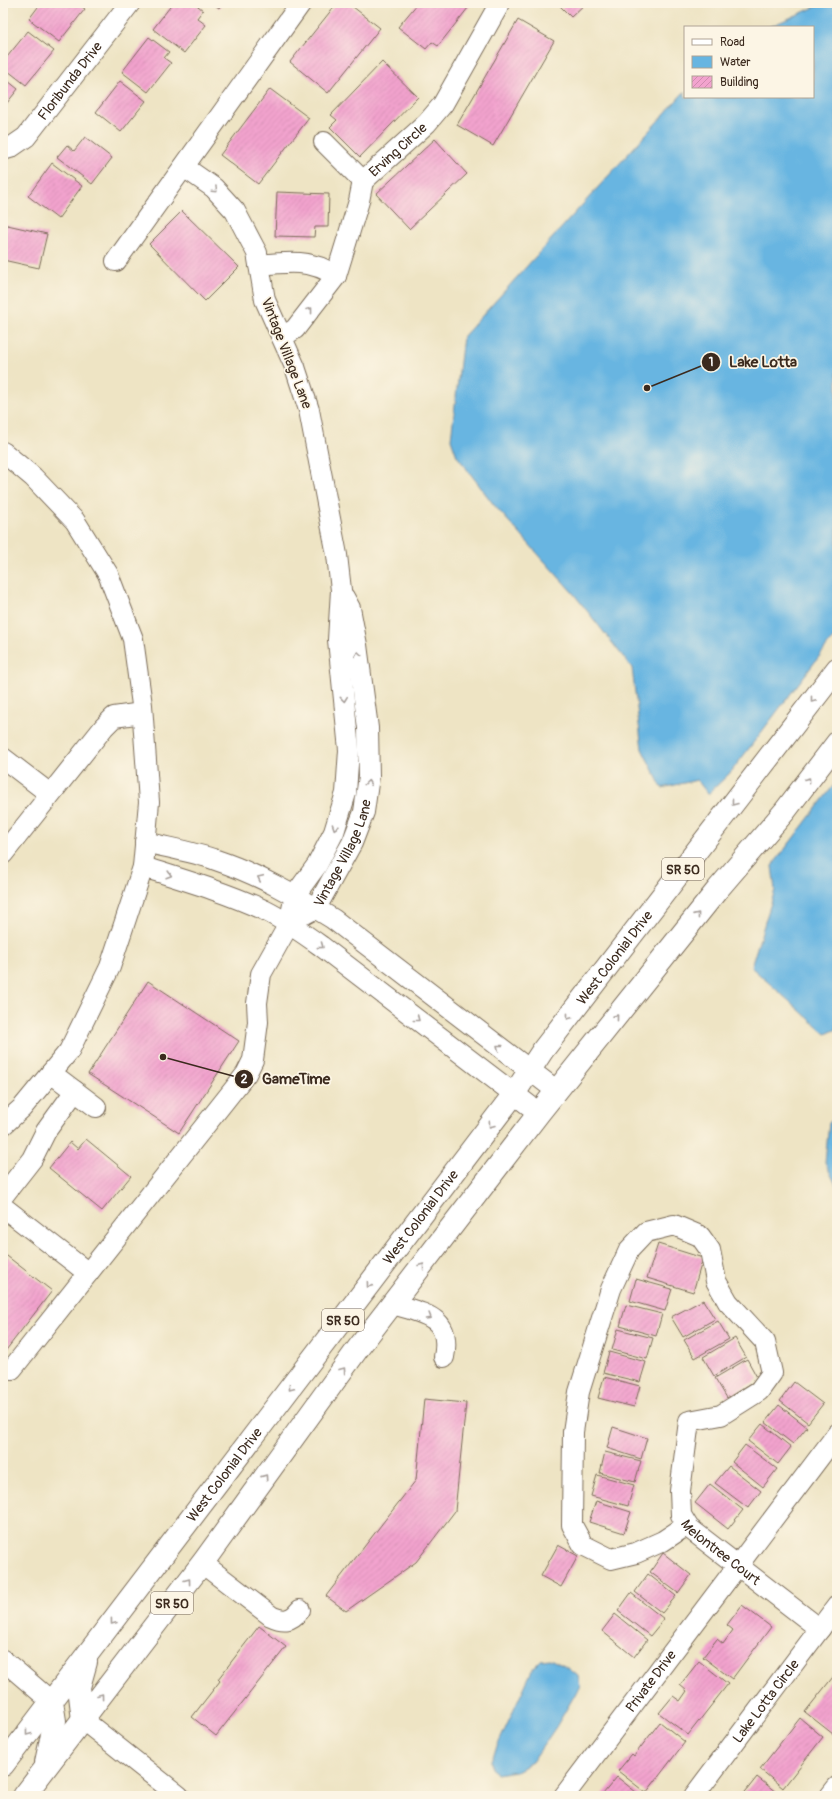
<svg xmlns="http://www.w3.org/2000/svg" width="840" height="1799" viewBox="0 0 840 1799" font-family="Pangolin,sans-serif">
<defs>
<pattern id="building-hatch" width="6" height="6" patternUnits="userSpaceOnUse"><rect width="6" height="6" fill="#f2a3ce"/><path d="M-1 1l2-2M0 6l6-6M5 7l2-2" fill="none" stroke="#d08cb0"/></pattern>
</defs>
<rect width="100%" height="100%" fill="#fcf5e5"/>
<filter id="ink" filterUnits="userSpaceOnUse"><feTurbulence type="fractalNoise" baseFrequency=".025" numOctaves="2"/><feDisplacementMap in="SourceGraphic" scale="8" xChannelSelector="R" yChannelSelector="G"/><feConvolveMatrix kernelMatrix="1 2 1 2 8 2 1 2 1" color-interpolation-filters="sRGB"/></filter>
<filter id="wash" filterUnits="userSpaceOnUse"><feTurbulence type="fractalNoise" baseFrequency=".012" numOctaves="4" result="noise"/><feDisplacementMap in="SourceGraphic" scale="16" xChannelSelector="R" yChannelSelector="G"/><feGaussianBlur stdDeviation="0.9" result="paint"/><feColorMatrix in="noise" values="0 0 0 0 0 0 0 0 0 0 0 0 0 0 0 0 0 1.4 0 .05"/><feComposite in="paint" operator="in"/></filter>
<g filter="url(#wash)">
<rect width="100%" height="100%" fill="#eee4c4"/>
<g fill="#67b5e1" stroke="#517080">
<polygon points="824,3 837,3 837,633 731,772 708,794 697,780 662,788 642,749 632,668 573,593 494,505 457,456 451,439 463,337 685,91 685,97 813,97 813,27 769,27"/>
<polygon points="837,781 837,1029 826,1034 751,967 775,890 772,866"/>
<polygon points="837,1116 837,1187 825,1162 829,1123"/>
<polygon points="550,1659 568,1668 578,1676 580,1686 556,1727 532,1762 516,1771 496,1774 492,1769 491,1760 533,1668 541,1660"/>
</g>
<g id="blocks">
<g fill="url(#building-hatch)">
<polygon points="41,3 77,3 85,9 59,42 29,19"/>
<polygon points="173,3 194,3 203,10 197,18 206,25 184,53 153,29"/>
<polygon points="212,3 223,3 219,8"/>
<polygon points="337,3 348,3 380,28 328,93 290,62"/>
<polygon points="418,3 472,3 438,46 432,42 426,49 398,27"/>
<polygon points="557,3 586,3 571,17"/>
<polygon points="518,20 554,41 493,146 457,125"/>
<polygon points="28,31 54,51 26,85 3,67 3,62"/>
<polygon points="149,37 169,52 164,58 171,63 148,92 122,72"/>
<polygon points="382,62 418,97 360,157 330,127 337,120 331,115"/>
<polygon points="3,77 18,89 3,108"/>
<polygon points="120,81 146,101 121,132 96,112"/>
<polygon points="270,89 309,118 258,184 220,155"/>
<polygon points="85,137 112,158 92,184 57,157 67,145 74,151"/>
<polygon points="435,139 467,174 409,229 376,194"/>
<polygon points="52,163 82,186 58,219 28,196"/>
<polygon points="277,192 329,194 328,227 315,227 314,237 275,236"/>
<polygon points="182,211 239,267 205,301 149,244"/>
<polygon points="3,224 47,234 39,268 3,260"/>
<polygon points="148,981 239,1041 179,1133 88,1074"/>
<polygon points="86,1139 131,1176 102,1211 49,1168 70,1142 78,1149"/>
<polygon points="658,1244 703,1258 693,1292 647,1278"/>
<polygon points="3,1253 52,1291 3,1354"/>
<polygon points="636,1279 672,1289 665,1311 630,1301"/>
<polygon points="703,1300 715,1319 683,1337 671,1317"/>
<polygon points="626,1305 662,1314 656,1336 620,1326"/>
<polygon points="718,1321 729,1339 695,1358 684,1340"/>
<polygon points="618,1329 653,1338 647,1359 612,1350"/>
<polygon points="735,1338 746,1357 714,1376 703,1357"/>
<polygon points="609,1352 646,1362 640,1382 603,1373"/>
<polygon points="747,1359 758,1379 727,1398 715,1378"/>
<polygon points="604,1377 640,1386 634,1407 598,1398"/>
<polygon points="794,1382 823,1404 808,1423 780,1401"/>
<polygon points="424,1399 466,1403 455,1511 416,1562 346,1611 326,1596 416,1480"/>
<polygon points="779,1405 807,1427 793,1444 765,1422"/>
<polygon points="762,1424 791,1447 778,1464 748,1441"/>
<polygon points="613,1427 647,1438 641,1459 607,1448"/>
<polygon points="745,1445 777,1469 763,1487 732,1462"/>
<polygon points="605,1452 641,1461 635,1482 600,1473"/>
<polygon points="729,1466 761,1491 748,1508 715,1483"/>
<polygon points="597,1475 634,1485 628,1506 591,1496"/>
<polygon points="710,1484 743,1510 728,1529 695,1503"/>
<polygon points="596,1501 631,1512 624,1533 589,1522"/>
<polygon points="558,1545 578,1556 561,1587 541,1576"/>
<polygon points="663,1553 691,1575 678,1593 650,1572"/>
<polygon points="648,1574 676,1596 662,1613 635,1592"/>
<polygon points="631,1593 664,1619 650,1636 618,1611"/>
<polygon points="742,1605 771,1627 732,1679 703,1657 717,1639 723,1644 733,1630 727,1625"/>
<polygon points="615,1614 647,1640 634,1657 602,1631"/>
<polygon points="259,1626 286,1647 216,1736 192,1717 220,1681 218,1679"/>
<polygon points="699,1661 728,1684 688,1735 659,1713 673,1696 680,1701 687,1691 680,1685"/>
<polygon points="837,1672 837,1729 833,1734 805,1712"/>
<polygon points="800,1718 823,1737 783,1788 760,1769"/>
<polygon points="660,1722 685,1742 646,1793 618,1771 632,1754 634,1756"/>
<polygon points="617,1777 641,1796 605,1796 603,1794"/>
<polygon points="757,1777 781,1796 742,1796"/>
</g>
</g>
</g>
<g filter="url(#ink)">
<use href="#blocks" fill-opacity="0" stroke="#7a6b58" stroke-width="1"/>
<g fill="none" stroke-linecap="round" stroke-linejoin="round">
<g stroke="#7a6b58" stroke-width="22">
<g id="minor">
<polyline points="324,142 363,181"/>
<path id="s1" d="M3,150L10,148L26,137L130,3"/>
<polyline points="116,261 301,3"/>
<path d="M259,265C287,262 312,259 336,276"/>
<path id="s2" d="M282,337L295,329L336,276L359,201L363,181L427,123L443,104L500,3"/>
<polyline points="3,452 33,477 75,521 108,574 133,639 142,705 149,802 143,867 110,967 69,1051 22,1108 3,1125"/>
<polyline points="3,758 50,794"/>
<path d="M145,842C169,848 193,852 216,860C258,874 296,896 333,919L557,1091"/>
<polyline points="3,854 104,727 114,717 142,713"/>
<path d="M143,867C184,880 225,892 264,910C284,920 303,933 321,946L539,1113"/>
<path id="s3" d="M305,914L316,908L352,843L364,812L369,776L368,728L357,645L350,608L344,597"/>
<polyline points="51,1073 96,1107"/>
<polyline points="3,1196 32,1159 46,1131 75,1091"/>
<polyline points="3,1207 88,1273"/>
<path d="M393,1304C424,1314 452,1316 444,1357"/>
<polyline points="12,1369 246,1074 253,1060 258,1022 257,1003 261,974 289,924 295,895 317,865 334,832 346,793 349,750 338,640 341,590 337,555 309,410 295,367 265,300 257,253 235,211 214,188 184,167"/>
<path id="s4" d="M687,1525L663,1541L636,1553L611,1559L583,1545L572,1525L573,1432L579,1392L611,1289L629,1250L646,1232L674,1225L700,1236L710,1250L716,1281L728,1302L765,1342L772,1373L759,1391L721,1415L689,1421L680,1491L681,1515L689,1528L820,1629"/>
<path d="M202,1563L271,1616C284,1622 291,1621 300,1610"/>
<polyline points="3,1660 52,1702"/>
<polyline points="83,1720 179,1796"/>
<path id="s5" d="M564,1796L837,1434"/>
<path id="s6" d="M694,1796L837,1606"/>
<polyline points="830,1796 837,1787"/>
</g>
</g>
<g stroke="#7a6b58" stroke-width="24">
<g id="highway">
<polyline points="83,1720 79,1687 86,1662"/>
<polyline points="46,1762 55,1721 52,1702"/>
<path id="s7" d="M3,1765L514,1094L543,1050L837,669"/>
<polyline points="24,1796 204,1561 359,1347 539,1113 718,889 785,811 837,743"/>
</g>
</g>
<use href="#minor" stroke="#fff" stroke-width="20"/>
<use href="#highway" stroke="#fff" stroke-width="22"/>
</g>
<defs><path id="oneway-chevron" d="M-2-3.5L2.5 0L-2 3.5" fill="none" stroke-width="1.6" stroke-linecap="round" stroke-linejoin="round"/></defs>
<g stroke="#a79f9a">
<use href="#oneway-chevron" transform="translate(215 190) rotate(43)"/>
<use href="#oneway-chevron" transform="translate(310 310) rotate(-52)"/>
<use href="#oneway-chevron" transform="translate(358 654) rotate(-98)"/>
<use href="#oneway-chevron" transform="translate(344 699) rotate(84)"/>
<use href="#oneway-chevron" transform="translate(813 700) rotate(128)"/>
<use href="#oneway-chevron" transform="translate(808 780) rotate(-53)"/>
<use href="#oneway-chevron" transform="translate(368 783) rotate(-83)"/>
<use href="#oneway-chevron" transform="translate(734 803) rotate(128)"/>
<use href="#oneway-chevron" transform="translate(335 827) rotate(109)"/>
<use href="#oneway-chevron" transform="translate(169 875) rotate(17)"/>
<use href="#oneway-chevron" transform="translate(260 878) rotate(-155)"/>
<use href="#oneway-chevron" transform="translate(697 915) rotate(-51)"/>
<use href="#oneway-chevron" transform="translate(321 946) rotate(36)"/>
<use href="#oneway-chevron" transform="translate(569 1017) rotate(128)"/>
<use href="#oneway-chevron" transform="translate(616 1017) rotate(-51)"/>
<use href="#oneway-chevron" transform="translate(417 1019) rotate(38)"/>
<use href="#oneway-chevron" transform="translate(499 1047) rotate(-142)"/>
<use href="#oneway-chevron" transform="translate(491 1125) rotate(127)"/>
<use href="#oneway-chevron" transform="translate(422 1266) rotate(-53)"/>
<use href="#oneway-chevron" transform="translate(369 1285) rotate(127)"/>
<use href="#oneway-chevron" transform="translate(429 1317) rotate(31)"/>
<use href="#oneway-chevron" transform="translate(343 1370) rotate(-54)"/>
<use href="#oneway-chevron" transform="translate(291 1388) rotate(127)"/>
<use href="#oneway-chevron" transform="translate(265 1477) rotate(-55)"/>
<use href="#oneway-chevron" transform="translate(188 1581) rotate(-53)"/>
<use href="#oneway-chevron" transform="translate(113 1622) rotate(127)"/>
<use href="#oneway-chevron" transform="translate(101 1696) rotate(-53)"/>
<use href="#oneway-chevron" transform="translate(28 1733) rotate(128)"/>
</g>
</g>
<g text-anchor="middle" stroke-width="3.5" stroke-linejoin="round" paint-order="stroke">
<g fill="#fcf5e5" stroke="#75675a" stroke-width="1">
<rect x="662" y="858" width="42" height="22" rx="3"/>
<rect x="322" y="1309" width="42" height="22" rx="3"/>
<rect x="151" y="1592" width="42" height="22" rx="3"/>
</g>
<g font-size="13" font-weight="bold" fill="#3b2a1e">
<text x="683" y="874">SR 50</text>
<text x="343" y="1325">SR 50</text>
<text x="172" y="1608">SR 50</text>
</g>
<g font-size="14" fill="#3b2a1e" stroke="#fcf5e5">
<text dy="5" stroke="none"><textPath href="#s1" startOffset="98">Floribunda Drive</textPath></text>
<text dy="5" stroke="none"><textPath href="#s2" startOffset="228">Erving Circle</textPath></text>
<text transform="translate(287 353) rotate(69)" y="5">Vintage Village Lane</text>
<text dy="5" stroke="none"><textPath href="#s3" startOffset="74">Vintage Village Lane</textPath></text>
<text dy="5" stroke="none"><textPath href="#s7" startOffset="1013">West Colonial Drive</textPath></text>
<text dy="5" stroke="none"><textPath href="#s7" startOffset="689">West Colonial Drive</textPath></text>
<text dy="5" stroke="none"><textPath href="#s7" startOffset="365">West Colonial Drive</textPath></text>
<text dy="5" stroke="none"><textPath href="#s4" startOffset="913">Melontree Court</textPath></text>
<text dy="5" stroke="none"><textPath href="#s5" startOffset="144">Private Drive</textPath></text>
<text dy="5" stroke="none"><textPath href="#s6" startOffset="119">Lake Lotta Circle</textPath></text>
</g>
</g>
<path fill="none" stroke="#3b2a1e" stroke-width="1.5" d="M647 388L711 362M163 1057L244 1079"/>
<g fill="#3b2a1e" stroke="#fcf5e5" stroke-width="1.5">
<circle cx="647" cy="388" r="4"/>
<circle cx="163" cy="1057" r="4"/>
<circle cx="711" cy="362" r="10"/>
<circle cx="244" cy="1079" r="10"/>
</g>
<g font-size="12" text-anchor="middle" font-weight="bold" fill="#fff">
<text x="711" y="366">1</text>
<text x="244" y="1083">2</text>
</g>
<g font-size="15" text-anchor="middle" font-weight="bold" fill="#3b2a1e" stroke="#fcf5e5" stroke-width="3.5" stroke-linejoin="round" paint-order="stroke">
<text x="763" y="367">Lake Lotta</text>
<text x="296" y="1084">GameTime</text>
</g>
<rect width="840" height="1799" fill="none" stroke="#fcf5e5" stroke-width="16"/>
<rect x="684" y="26" width="130" height="72" fill="#fcf5e5" stroke="#afa495"/>
<rect x="692" y="39" width="20" height="6" fill="#ffffff" stroke="#afa495"/>
<text x="720" y="46" font-size="12" fill="#3b2a1e">Road</text>
<rect x="692" y="56" width="20" height="12" fill="#67b5e1" stroke="#afa495"/>
<text x="720" y="66" font-size="12" fill="#3b2a1e">Water</text>
<rect x="692" y="76" width="20" height="12" fill="url(#building-hatch)" stroke="#afa495"/>
<text x="720" y="86" font-size="12" fill="#3b2a1e">Building</text>
</svg>
